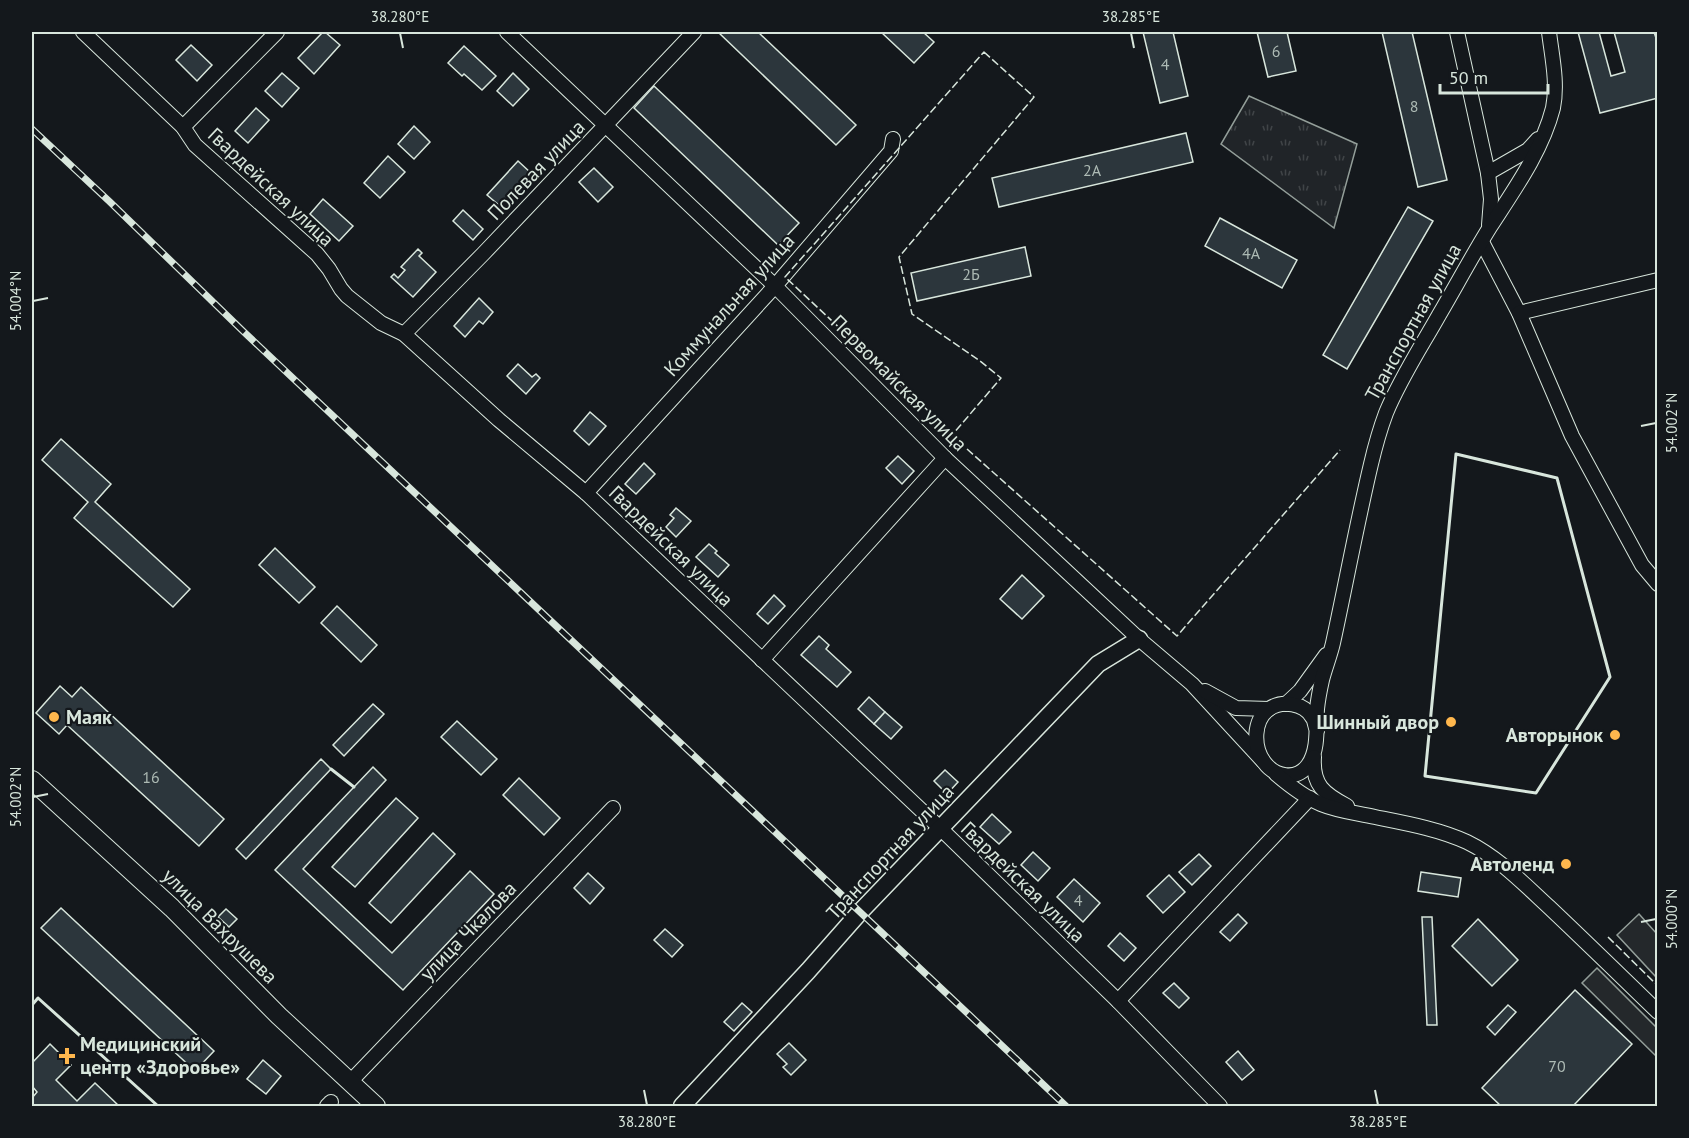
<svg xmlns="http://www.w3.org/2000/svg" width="1689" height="1138" viewBox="0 0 1689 1138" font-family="'PT Sans',sans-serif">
<defs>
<pattern id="grass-tufts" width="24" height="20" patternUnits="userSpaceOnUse" patternTransform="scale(1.5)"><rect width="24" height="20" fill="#202428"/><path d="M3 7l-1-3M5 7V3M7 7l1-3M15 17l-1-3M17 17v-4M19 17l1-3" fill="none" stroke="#404447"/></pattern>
</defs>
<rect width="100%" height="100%" fill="#14181c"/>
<polygon fill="url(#grass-tufts)" stroke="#939e99" stroke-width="1.5" points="1249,96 1357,144 1334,228 1221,144"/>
<g fill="#24282b" stroke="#939e99" stroke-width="1.5">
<polygon points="1639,914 1657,934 1657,978 1617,935"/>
<polygon points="1597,968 1657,1028 1657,1057 1582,983"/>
</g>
<g fill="#2c363c" stroke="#d8e6dc" stroke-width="1.5">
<polygon points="323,32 325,32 340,45 314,74 298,58"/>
<polygon points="718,32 758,32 856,125 836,145"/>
<polygon points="881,32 923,32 934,42 914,63"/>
<polygon points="1143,32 1173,32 1188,96 1160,103"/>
<polygon points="1257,32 1287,32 1296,71 1268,77"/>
<polygon points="1382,32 1412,32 1447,180 1418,187"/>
<polygon points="1578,32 1599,32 1611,76 1625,72 1614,32 1654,32 1658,44 1658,98 1600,113"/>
<polygon points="191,45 212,65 197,81 176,60"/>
<polygon points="464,46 496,76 482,90 464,74 462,76 448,63"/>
<polygon points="282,73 299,88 282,107 265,91"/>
<polygon points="513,73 529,89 513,106 497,91"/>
<polygon points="654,86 799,223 778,245 634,108"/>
<polygon points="256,108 269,120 248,143 235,131"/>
<polygon points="414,126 430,142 414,159 398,144"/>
<polygon points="1186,133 1193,162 999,207 992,178"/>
<polygon points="388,156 405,172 380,198 364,183"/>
<polygon points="518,161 531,173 500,206 487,195"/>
<polygon points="594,168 613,187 598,202 579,182"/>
<polygon points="323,199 353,226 339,241 310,214"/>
<polygon points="1408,207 1433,221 1347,369 1323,355"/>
<polygon points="463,210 483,229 473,240 453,221"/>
<polygon points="1220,218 1297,260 1282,288 1205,246"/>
<polygon points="1025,247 1031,276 917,301 911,273"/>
<polygon points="418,249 422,253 419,256 436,272 413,297 391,277 394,274 398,278 405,270 401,267"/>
<polygon points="479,298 493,312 483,324 479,321 465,337 454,326"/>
<polygon points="518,364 532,377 536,374 540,378 526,394 507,376"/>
<polygon points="590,412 606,426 589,445 574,431"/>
<polygon points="61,439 111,484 95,502 190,589 173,607 74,518 88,502 42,460"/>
<polygon points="898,456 914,471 902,484 886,468"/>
<polygon points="644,463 655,474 636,494 625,484"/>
<polygon points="676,508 691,521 676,537 666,527 674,518 670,515"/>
<polygon points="709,544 717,551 715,553 729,565 718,577 696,557"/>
<polygon points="275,548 315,587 299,603 259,565"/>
<polygon points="1022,575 1044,596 1022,619 1000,599"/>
<polygon points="774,595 785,606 768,624 757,614"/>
<polygon points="337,606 377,645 361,662 321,623"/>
<polygon points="819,636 829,645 826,649 851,672 837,687 801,655"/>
<polygon points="60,686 72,697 81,687 224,819 199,846 67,725 59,734 36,713"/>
<polygon points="869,697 885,712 874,724 858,709"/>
<polygon points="373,704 384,714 344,756 333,745"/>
<polygon points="885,712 902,727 891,739 874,724"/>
<polygon points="457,721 497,759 481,775 441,737"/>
<polygon points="321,759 331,769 246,859 236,849"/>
<polygon points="373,767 386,780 303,869 392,953 470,871 494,894 403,990 275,870"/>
<polygon points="945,770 958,782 947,794 934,781"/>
<polygon points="519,778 560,818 544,835 503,795"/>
<polygon points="396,798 418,818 355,887 332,867"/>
<polygon points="992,814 1011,832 999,844 980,827"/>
<polygon points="433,833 455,854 391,923 369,903"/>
<polygon points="1033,852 1050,868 1038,881 1021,865"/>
<polygon points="1199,854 1211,866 1192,885 1179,872"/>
<polygon points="1421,872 1461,878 1458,897 1418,891"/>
<polygon points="588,873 604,888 590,904 574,888"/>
<polygon points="1169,875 1185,892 1163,913 1147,896"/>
<polygon points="1074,879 1100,903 1083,922 1057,897"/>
<polygon points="61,908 214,1051 195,1071 41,928"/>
<polygon points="226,909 237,919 229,927 218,917"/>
<polygon points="1238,914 1247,923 1230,941 1220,932"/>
<polygon points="1422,917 1432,917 1437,1025 1427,1025"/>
<polygon points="1478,919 1518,960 1492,986 1452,946"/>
<polygon points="665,929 683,945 672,957 654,940"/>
<polygon points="1120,933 1136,948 1124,961 1108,946"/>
<polygon points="1174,983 1189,998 1179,1008 1163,993"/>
<polygon points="1575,990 1632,1044 1573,1106 1501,1106 1482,1088"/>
<polygon points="742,1003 752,1012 734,1031 724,1022"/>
<polygon points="1508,1005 1516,1012 1495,1035 1487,1027"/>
<polygon points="789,1043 806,1060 791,1075 783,1067 787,1064 777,1054"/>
<polygon points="50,1044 71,1065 56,1080 77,1101 95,1083 119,1106 32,1106 32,1098 37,1092 32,1086 32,1063"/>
<polygon points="1238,1051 1254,1070 1242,1080 1226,1062"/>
<polygon points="263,1060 281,1076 266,1094 247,1079"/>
</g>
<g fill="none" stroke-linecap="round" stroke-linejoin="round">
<g stroke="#d8e6dc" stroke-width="16">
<g id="minor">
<polyline points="83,32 183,127 195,145 317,254 329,269 341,289 347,296 381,323 404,334 499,420 586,493 940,828 1118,1001 1220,1106"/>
<polyline points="507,32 775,286 945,458 1139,639 1192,684 1263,761"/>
<polyline points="1457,32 1488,173 1491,199 1489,225"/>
<polyline points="183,127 277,32"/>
<polyline points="1488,173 1528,150 1538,139"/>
<polyline points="1482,242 1519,313 1572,436 1642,565 1658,584"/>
<polyline points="1519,313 1658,280"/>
<polyline points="404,334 483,254 694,32"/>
<polyline points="586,493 775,286 891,151 893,139"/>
<polyline points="762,660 945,458"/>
<polyline points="1205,691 1236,708 1269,709"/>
<polyline points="1286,704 1300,691 1326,655"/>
<path d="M1317,731C1315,727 1315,720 1312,717C1304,703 1282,700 1269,709C1253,720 1253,747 1264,762C1274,776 1296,782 1308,765C1319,750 1316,726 1317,709C1318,699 1320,689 1322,680C1325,668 1330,656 1333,643C1346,583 1357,523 1371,464C1375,447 1380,429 1386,413C1400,379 1421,347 1439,315C1456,286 1472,256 1490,227C1514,190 1542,151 1553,108C1558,83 1552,57 1549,32"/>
<path d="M1314,757C1312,785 1324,794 1347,806"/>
<path d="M1276,774C1290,786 1304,797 1321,804C1338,811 1357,813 1375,817C1405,823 1439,829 1467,842C1498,857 1524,884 1549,907C1586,942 1622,977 1658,1012"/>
<polyline points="1118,1001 1310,798"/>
<polyline points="350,1082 613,808"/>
<polyline points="327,1106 331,1102"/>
</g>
</g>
<g stroke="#d8e6dc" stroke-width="19">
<polyline id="tertiary" points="682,1106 808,971 860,912 1098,664 1139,639"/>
</g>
<g stroke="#d8e6dc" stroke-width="20">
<polyline id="secondary" points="32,780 172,908 279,1016 376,1106"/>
</g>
<use href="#minor" stroke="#14181c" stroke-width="14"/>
<use href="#tertiary" stroke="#14181c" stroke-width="16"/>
<use href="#secondary" stroke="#14181c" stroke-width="18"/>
<g stroke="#d8e6dc" stroke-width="7">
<polyline id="rail" points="32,129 110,202 245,333 1066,1106"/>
</g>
<use href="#rail" stroke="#14181c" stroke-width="4.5" stroke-dasharray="14" stroke-linecap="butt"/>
<g stroke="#d8e6dc" stroke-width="1.5" stroke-dasharray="8 3" stroke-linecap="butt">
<polygon points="984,52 1034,97 899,257 912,314 980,361 1001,378 953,434 785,277"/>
<polyline points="967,449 1177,636 1340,450"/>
<polyline points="1608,937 1658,986"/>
</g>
<g stroke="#d8e6dc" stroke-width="3">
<polygon points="1456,454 1557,478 1610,677 1536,793 1425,776"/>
<polyline points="331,769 354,787"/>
<polyline points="32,1005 38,998 158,1106"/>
</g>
</g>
<path fill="none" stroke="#d8e6dc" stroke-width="2" d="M400,33L403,48M1131,33L1134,48M33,301L48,298M1641,426L1656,423M33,797L48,794M1641,922L1656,919M644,1090L647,1105M1375,1090L1378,1105"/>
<g fill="#ffb74d" stroke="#14181c" stroke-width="2">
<circle cx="54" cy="717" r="6"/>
<circle cx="1451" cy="722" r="6"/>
<circle cx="1615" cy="735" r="6"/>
<circle cx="1566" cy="864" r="6"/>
<path d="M64 1047h6v6h6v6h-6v6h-6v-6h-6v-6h6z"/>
</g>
<g text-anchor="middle" stroke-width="4.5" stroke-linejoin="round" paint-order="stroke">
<g font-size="16" fill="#adbab4">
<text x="1276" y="57">6</text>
<text x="1165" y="70">4</text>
<text x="1414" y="112">8</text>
<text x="1092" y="176">2А</text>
<text x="1251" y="259">4А</text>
<text x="971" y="280">2Б</text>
<text x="151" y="783">16</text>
<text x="1078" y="906">4</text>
<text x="1557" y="1072">70</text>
</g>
<g font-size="20" fill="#d8e6dc" stroke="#14181c">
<text transform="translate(536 170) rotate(-46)" y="7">Полевая улица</text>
<text transform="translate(271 187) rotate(43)" y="7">Гвардейская улица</text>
<text transform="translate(729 305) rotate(-48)" y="7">Коммунальная улица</text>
<text transform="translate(1413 322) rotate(-61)" y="7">Транспортная улица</text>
<text transform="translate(899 383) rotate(45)" y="7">Первомайская улица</text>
<text transform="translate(671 546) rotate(44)" y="7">Гвардейская улица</text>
<text transform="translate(890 852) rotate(-47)" y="7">Транспортная улица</text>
<text transform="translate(1023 882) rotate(44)" y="7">Гвардейская улица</text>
<text transform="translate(220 926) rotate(45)" y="7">улица Вахрушева</text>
<text transform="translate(468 931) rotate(-46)" y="7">улица Чкалова</text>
</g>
<g font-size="20" font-weight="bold" fill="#d8e6dc" stroke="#14181c" text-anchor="end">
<text x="66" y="724" text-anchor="start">Маяк</text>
<text x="1439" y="729">Шинный двор</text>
<text x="1603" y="742">Авторынок</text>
<text x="1554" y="871">Автоленд</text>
<text x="80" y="1051" text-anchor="start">Медицинский<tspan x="80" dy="23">центр «Здоровье»</tspan></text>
</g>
</g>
<rect width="1689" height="1138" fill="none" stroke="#14181c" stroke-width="66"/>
<path d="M1440 84v9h108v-9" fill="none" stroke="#d8e6dc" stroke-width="3"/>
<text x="1449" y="84" font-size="18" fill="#d8e6dc" stroke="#14181c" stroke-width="4.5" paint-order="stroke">50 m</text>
<rect x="33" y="33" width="1623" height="1072" fill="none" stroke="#d8e6dc" stroke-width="2"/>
<g font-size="15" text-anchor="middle" fill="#d8e6dc">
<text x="400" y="22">38.280°E</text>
<text x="1131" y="22">38.285°E</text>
<text transform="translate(16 301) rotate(-90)" y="5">54.004°N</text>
<text transform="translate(1672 423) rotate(-90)" y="5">54.002°N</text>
<text transform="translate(16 797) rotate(-90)" y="5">54.002°N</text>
<text transform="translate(1672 919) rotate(-90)" y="5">54.000°N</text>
<text x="647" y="1127">38.280°E</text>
<text x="1378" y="1127">38.285°E</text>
</g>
</svg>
